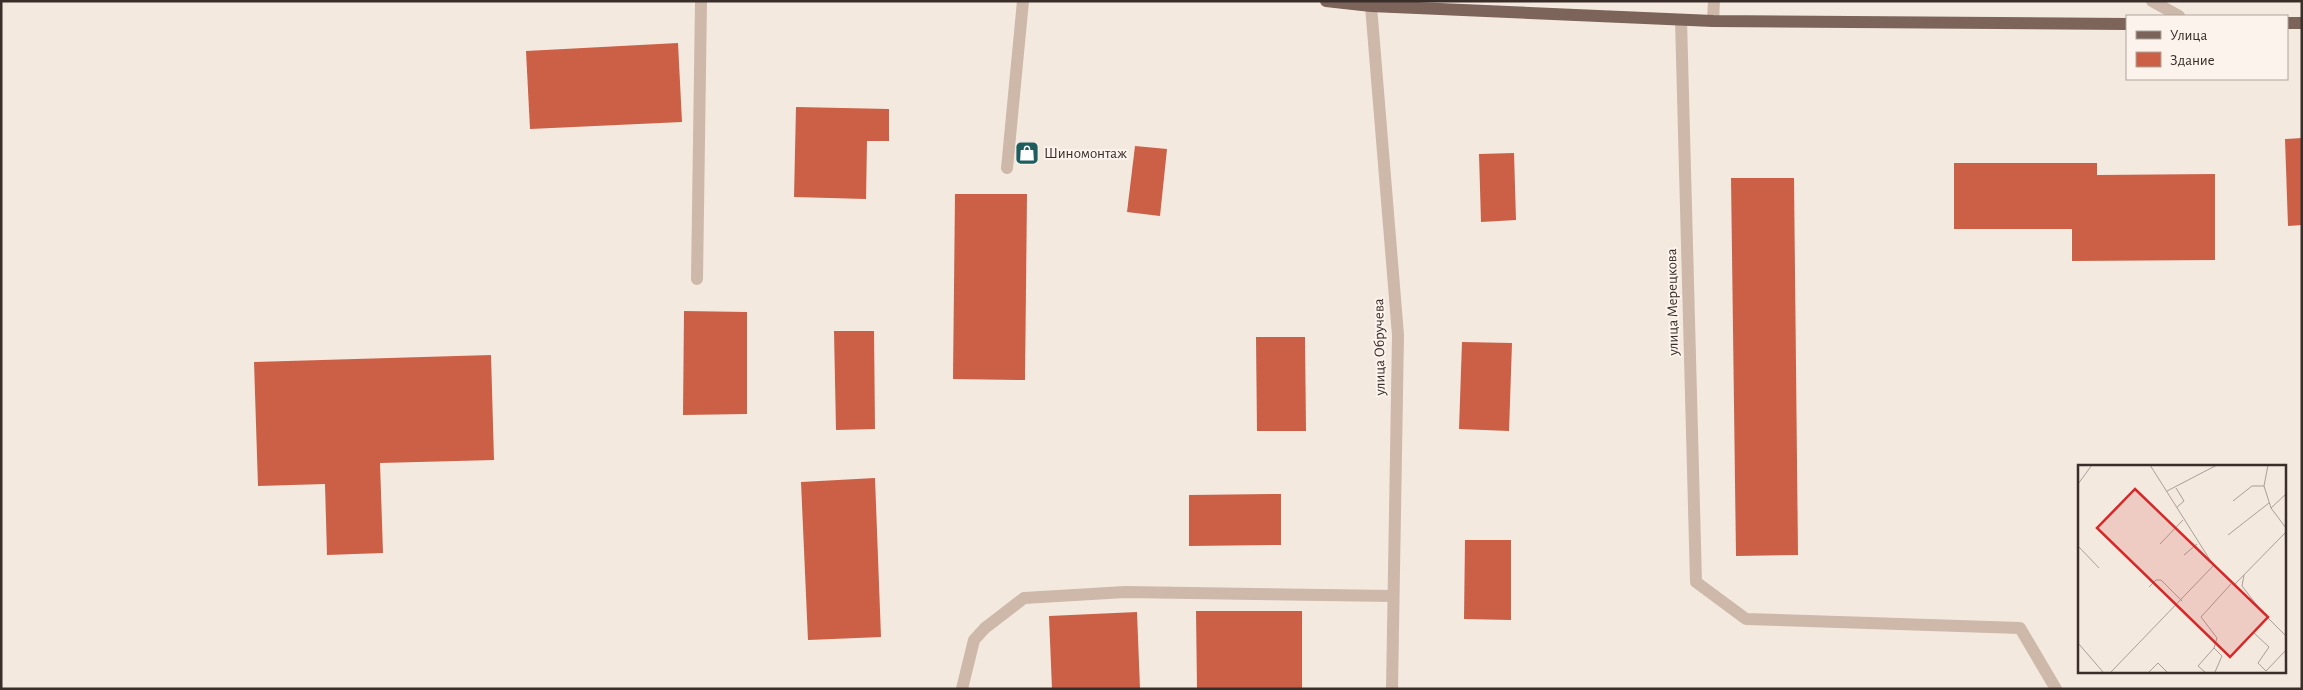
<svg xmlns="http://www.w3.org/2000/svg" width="2303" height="690" viewBox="0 0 2303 690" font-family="'Alegreya Sans',sans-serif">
<rect width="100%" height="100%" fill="#f4e9df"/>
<g fill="#cb6046">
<polygon points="678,43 682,122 530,129 526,51"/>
<polygon points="796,107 889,109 889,141 867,141 866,199 794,197"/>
<polygon points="2302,138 2302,225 2288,226 2285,139"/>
<polygon points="1135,146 1167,149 1160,216 1127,212"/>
<polygon points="1514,153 1516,220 1481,222 1479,154"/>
<polygon points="1954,163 2097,163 2097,175 2215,174 2215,260 2072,261 2072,229 1954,229"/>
<polygon points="1731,178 1794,178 1798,555 1736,556"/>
<polygon points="955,194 1027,194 1025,380 953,379"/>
<polygon points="684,311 747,312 747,414 683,415"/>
<polygon points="834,331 874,331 875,429 836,430"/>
<polygon points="1256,337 1305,337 1306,431 1257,431"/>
<polygon points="1462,342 1512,343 1509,431 1459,429"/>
<polygon points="491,355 494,460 380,463 383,553 327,555 325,484 258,486 254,362"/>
<polygon points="875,478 881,637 808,640 801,482"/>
<polygon points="1281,494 1281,545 1189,546 1189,495"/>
<polygon points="1465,540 1511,540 1511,620 1464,619"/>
<polygon points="1196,611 1302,611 1302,689 1197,689"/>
<polygon points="1137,612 1140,689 1052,689 1049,616"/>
</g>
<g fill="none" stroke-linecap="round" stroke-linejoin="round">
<g stroke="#cdb8aa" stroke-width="12">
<polyline points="1007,168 1023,1"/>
<polyline points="697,279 701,1"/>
<polyline points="962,689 974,640 985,628 1024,598 1125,592 1393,596"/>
</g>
<g stroke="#cdb8aa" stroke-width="12">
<polyline points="2152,1 2179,16"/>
<polyline points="1681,20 1696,582 1746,619 2020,628 2056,689"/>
</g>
<g stroke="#cdb8aa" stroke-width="12">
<polyline points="1371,6 1398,335 1392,689"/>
<polyline points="1713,21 1714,1"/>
</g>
<g stroke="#7c645a" stroke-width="12">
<polyline points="1326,1 1371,6 1713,21 2127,24"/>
<polyline points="2287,23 2302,23"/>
</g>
</g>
<defs>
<g id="shop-square" transform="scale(1.25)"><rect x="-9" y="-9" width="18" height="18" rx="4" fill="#1d5d5e" stroke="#fbf3ec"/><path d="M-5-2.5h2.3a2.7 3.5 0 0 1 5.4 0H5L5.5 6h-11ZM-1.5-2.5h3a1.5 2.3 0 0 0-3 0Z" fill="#fff"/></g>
</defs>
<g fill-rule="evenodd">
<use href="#shop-square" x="1027" y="153"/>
</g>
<g text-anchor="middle" stroke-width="4" stroke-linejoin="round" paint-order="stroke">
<g font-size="15" fill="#3a2e2a" stroke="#fbf3ec" text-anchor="start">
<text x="1044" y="158">Шиномонтаж</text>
</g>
<g font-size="15" fill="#3a2e2a" stroke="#fbf3ec">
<text transform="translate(1672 302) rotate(-91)" y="5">улица Мерецкова</text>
<text transform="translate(1379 347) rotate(-91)" y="5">улица Обручева</text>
</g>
</g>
<g transform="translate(2078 465)">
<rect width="208" height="208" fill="#f4e9df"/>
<path fill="none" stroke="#aa9e97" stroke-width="1" d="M72,0L132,95L208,171M190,0L186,21L193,43M0,19L14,0M98,23L106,36L99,42M89,26L139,0M208,29L193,43L208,63M155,36L174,21H186M150,70L191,38M82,79L105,55M0,81L21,103M106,90L119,79M166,110L164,121L181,143M156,120L208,67M71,122L78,115H83L104,136M176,168L191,182L180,198L188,206M0,178L25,207M188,206L208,185M33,207L136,100M71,207L80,198L89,207M127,207L120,201L136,183M137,207L144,191L136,183L139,173L123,152L153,119"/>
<path fill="#d62828" fill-opacity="0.15" stroke="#d62828" stroke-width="2.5" d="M57,24L190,152L152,192L19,63Z"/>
<rect width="208" height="208" fill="none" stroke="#3a2e2a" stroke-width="2.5"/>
</g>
<rect width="2303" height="690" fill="none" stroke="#3a2e2a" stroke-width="5"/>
<rect x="2126" y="15" width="162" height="65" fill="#fbf3ec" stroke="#aea49e"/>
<rect x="2136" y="31" width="25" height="8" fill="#7c645a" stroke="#aea49e"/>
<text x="2170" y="40" font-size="15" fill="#3a2e2a">Улица</text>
<rect x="2136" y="52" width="25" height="15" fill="#cb6046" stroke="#aea49e"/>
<text x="2170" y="65" font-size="15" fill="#3a2e2a">Здание</text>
</svg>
